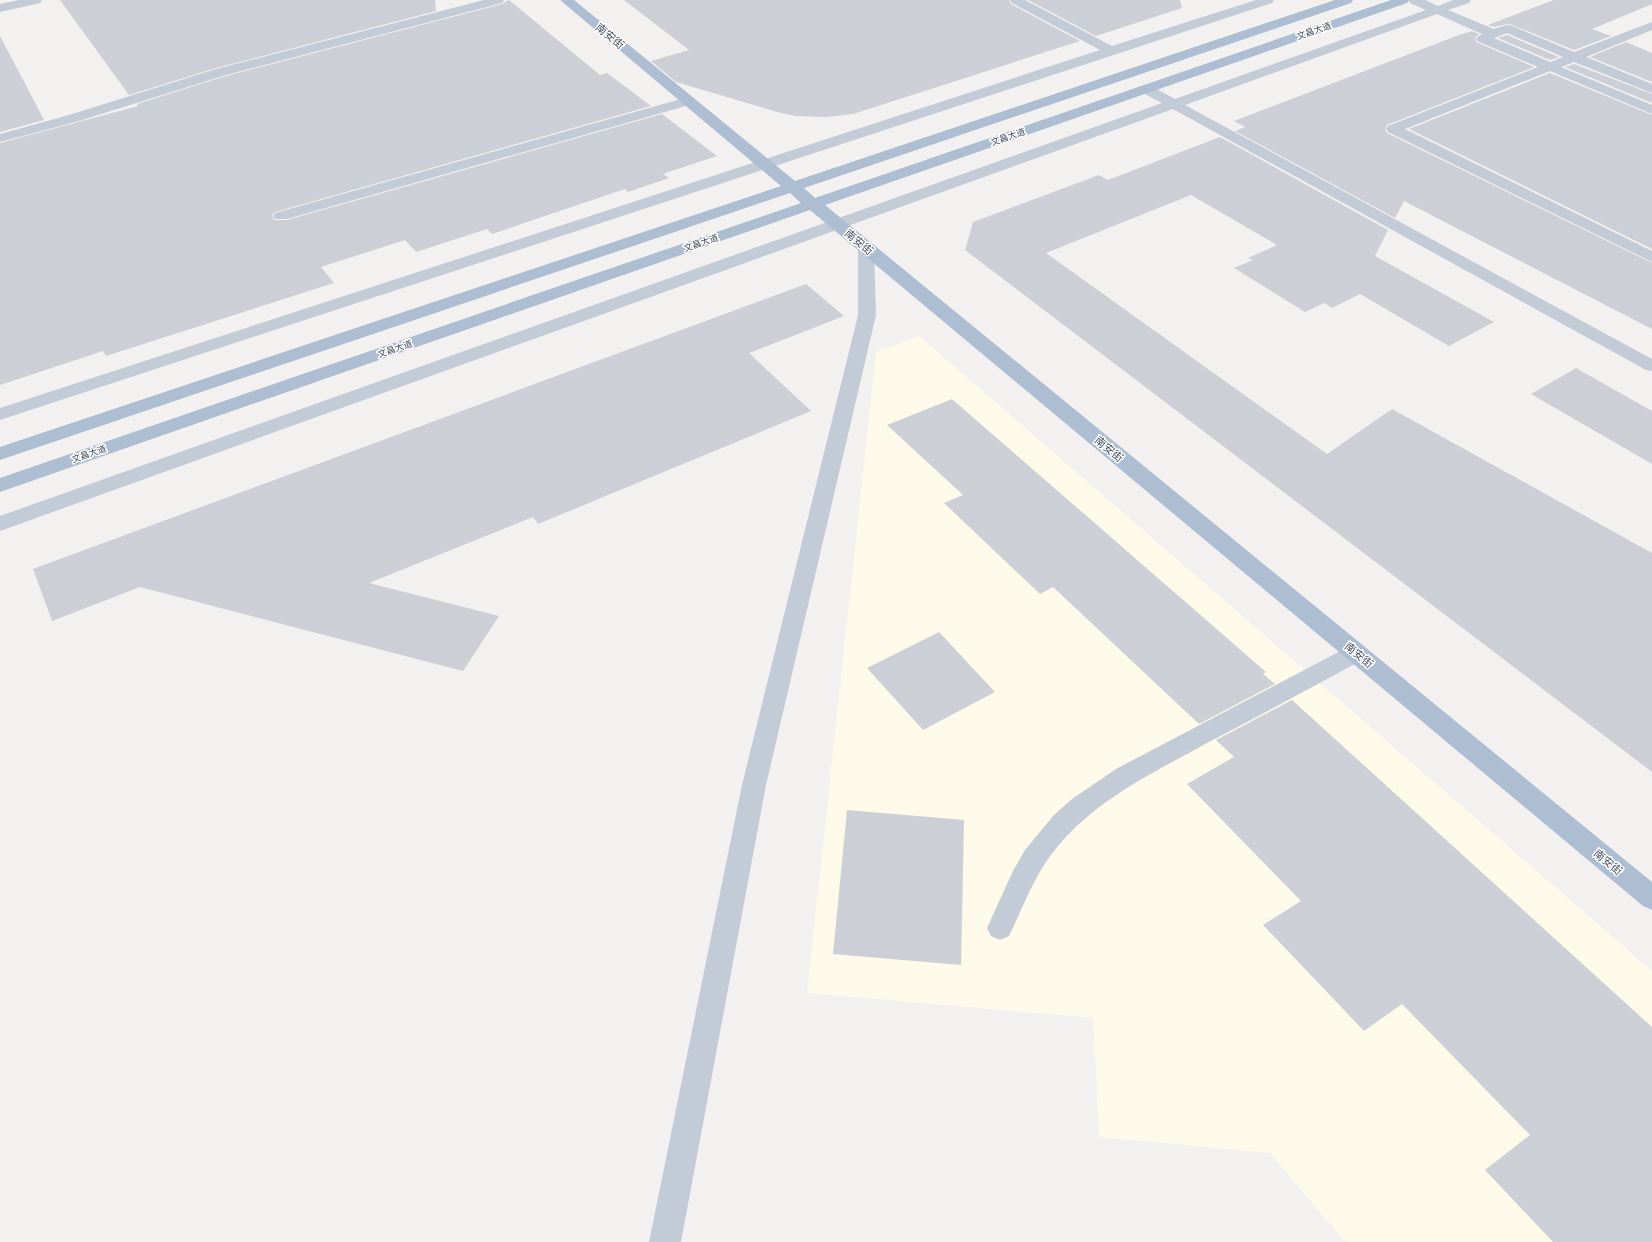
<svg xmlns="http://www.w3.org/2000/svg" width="1652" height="1242" viewBox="0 0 1652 1242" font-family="'Public Sans','Noto Sans SC',sans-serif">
<rect width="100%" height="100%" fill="#f3f0f0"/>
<polygon fill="#fefae9" points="919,336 1652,971 1652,1242 1345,1242 1270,1153 1099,1137 1093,1018 807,993 876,352"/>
<g fill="#cccfd6">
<polygon points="60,0 435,0 436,11 216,68 129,95"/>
<polygon points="509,0 600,75 607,73 651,106 275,212 272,215 274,220 287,220 662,114 717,156 663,174 669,178 628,192 625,189 492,234 487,229 416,252 405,240 321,267 334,283 106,356 103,351 0,385 0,143 138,106 137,104 226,76 502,4"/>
<polygon points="624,0 1009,0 1011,4 1080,41 853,114 826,117 796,116 781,113 676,82 651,61 689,50"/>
<polygon points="1028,0 1180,0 1182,8 1096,36"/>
<polygon points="1554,0 1652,0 1652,4 1592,29 1611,36 1574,50 1512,25 1507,24 1494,27 1488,25"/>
<polygon points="1472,31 1479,34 1475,38 1476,42 1534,67 1387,125 1385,130 1387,133 1652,263 1652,329 1404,201 1395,218 1235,131 1245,127 1234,121 1459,35"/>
<polygon points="1507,35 1559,57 1550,60 1498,38"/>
<polygon points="0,36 44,120 0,132"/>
<polygon points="1626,42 1652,53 1652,82 1590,57"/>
<polygon points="1574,64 1652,94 1652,103 1565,67"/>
<polygon points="1550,73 1652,115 1652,249 1409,129"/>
<polygon points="1220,137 1388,230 1375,256 1494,322 1449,346 1360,294 1332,308 1324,303 1305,312 1234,268 1253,260 1248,258 1277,245 1191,195 1046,253 1327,454 1392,409 1652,553 1652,772 965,250 973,222 1099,175 1108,180"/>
<polygon points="806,284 844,316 749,353 811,411 538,524 533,517 369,583 499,616 463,671 140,587 52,621 33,569"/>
<polygon points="1576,368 1652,411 1652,464 1531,394"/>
<polygon points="952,399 1266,672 1263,674 1275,684 1199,724 1053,587 1040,594 944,503 963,495 887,425"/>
<polygon points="939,632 995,692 923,730 867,668"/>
<polygon points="1292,700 1652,1027 1652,1242 1553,1242 1485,1170 1530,1135 1402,1004 1364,1031 1263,925 1301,901 1187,784 1234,757 1216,740"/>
<polygon points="847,810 964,820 961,965 833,954"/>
</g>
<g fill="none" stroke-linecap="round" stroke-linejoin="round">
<g fill="#c3cbd7" fill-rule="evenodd">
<polygon points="19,0 42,0 40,3 0,12 0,4"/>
<polygon points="484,0 504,0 502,3 226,75 79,121 0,142 0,134 69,115 216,69"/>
<polygon points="1010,0 1025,0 1112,46 1256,0 1274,0 1272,3 0,420 0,408 1100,50 1012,3"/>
<path d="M1408,0H1425L1438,6L1453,0H1471L1469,3L1448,10L1494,29L1507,25L1512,26L1574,52L1652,22V30L1586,57L1652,84V93L1574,62L1561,67L1652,105V114L1550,71L1405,129L1652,251V262L1388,132L1386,129L1388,126L1538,67L1477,41L1476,38L1482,34L1437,14L1185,105L1652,359V371L1646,370L1173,109L0,531V516L1162,103L1141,92L1139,89L1141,86H1151L1175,99L1426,10L1410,3ZM1507,33L1563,57L1550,62L1494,38Z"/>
<polygon points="688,97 693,98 695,101 693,104 287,219 275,219 273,216 275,213"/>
<polygon points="866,243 872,245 874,248 876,315 766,785 681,1242 649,1242 742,785 858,315 858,248 860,245"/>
<path d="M1356,645L1364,647L1367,653L1364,659C1312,687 1261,715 1209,742C1155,772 1098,798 1058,846C1035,873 1024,905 1009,936L1000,940L991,936L987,928L1013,871L1025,850L1054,815L1072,799L1116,769L1348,647Z"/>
</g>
<polygon fill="#adbdd2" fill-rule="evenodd" points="560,0 574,0 795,181 1335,0 1353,0 1351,3 804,188 815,198 1391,0 1409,0 1407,3 825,205 1652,882 1652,910 1643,906 810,210 0,492 0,478 801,203 790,193 0,460 0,447 781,186"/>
</g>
<g text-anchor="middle" stroke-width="3" stroke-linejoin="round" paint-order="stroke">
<g font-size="9" fill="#465260" stroke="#fff">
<text transform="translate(1314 31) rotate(-19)" y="3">文昌大道</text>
<text transform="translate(1008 137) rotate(-19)" y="3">文昌大道</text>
<text transform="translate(701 243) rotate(-19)" y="3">文昌大道</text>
<text transform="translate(395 349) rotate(-19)" y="3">文昌大道</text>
<text transform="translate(89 454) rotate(-19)" y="3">文昌大道</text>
</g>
<g font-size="11" fill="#465260" stroke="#fff">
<text transform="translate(610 36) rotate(40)" y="4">南安街</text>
<text transform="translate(859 242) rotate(40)" y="4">南安街</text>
<text transform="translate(1109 449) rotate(40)" y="4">南安街</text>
<text transform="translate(1359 655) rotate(40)" y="4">南安街</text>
<text transform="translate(1608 862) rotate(40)" y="4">南安街</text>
</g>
</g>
</svg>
